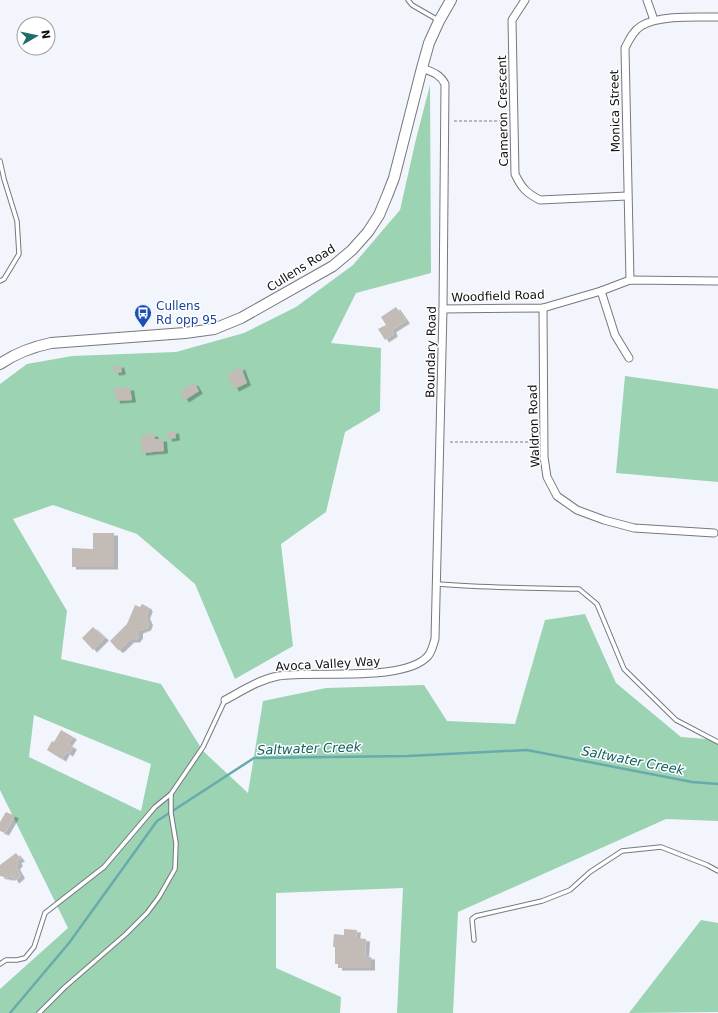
<svg xmlns="http://www.w3.org/2000/svg" width="718" height="1013" viewBox="0 0 718 1013" font-family="'DejaVu Sans',sans-serif">
<defs>
<filter id="shadow"><feDropShadow dx="4" dy="2.5" stdDeviation="0" flood-color="#0004"/></filter>
</defs>
<rect width="100%" height="100%" fill="#f3f5fd"/>
<g fill="#9bd3b3" fill-rule="evenodd">
<path d="M430,85L431,273L356,293L331,343L381,348L380,411L345,432L326,512L281,544L293,646L235,679L195,584L137,534L53,505L13,519L67,611L61,659L161,684L203,751L248,793L263,701L326,688L424,685L447,721L515,724L545,620L585,614L616,683L681,737L718,740V821L666,819L458,912L453,1013H397L403,888L276,893V968L341,997L340,1013H0V989L68,928L0,790V384L27,364L72,356L176,352L244,333L296,307L353,265L400,210L416,139ZM34,715L151,764L141,811L29,757Z"/>
<polygon points="625,376 718,389 718,482 616,473"/>
<polygon points="701,920 718,923 718,1012 629,1013"/>
</g>
<g fill="none" stroke-linecap="round" stroke-linejoin="round">
<polyline stroke="#69abac" stroke-width="2.5" points="10,1013 69,943 157,821 254,758 408,756 527,750 692,782 718,784"/>
</g>
<g fill="#c2bbb6" filter="url(#shadow)">
<polygon points="396,307 406,321 392,330 394,334 385,340 378,329 386,325 381,317"/>
<polygon points="120,365 122,372 115,373 113,367"/>
<polygon points="241,367 247,383 235,389 227,375"/>
<polygon points="194,383 199,391 185,400 180,392"/>
<polygon points="126,387 126,388 130,388 132,400 116,401 114,388"/>
<polygon points="175,431 176,438 168,439 167,432"/>
<polygon points="154,434 155,439 163,439 164,451 142,453 141,435"/>
<polygon points="93,533 114,533 114,567 72,567 72,548 93,549"/>
<polygon points="142,604 148,607 148,609 149,609 146,616 149,623 147,628 139,631 139,636 136,640 130,640 120,650 118,650 110,641 127,624 135,605 140,607"/>
<polygon points="93,627 105,638 93,650 82,638"/>
<polygon points="61,730 73,737 68,744 73,747 69,754 66,752 62,759 47,750 52,741 54,742"/>
<polygon points="6,812 15,816 5,833 0,831 0,822"/>
<polygon points="16,853 21,859 17,861 19,863 16,867 21,876 15,881 12,876 9,878 0,876 0,865"/>
<polygon points="344,929 357,930 356,937 358,937 358,938 366,939 365,956 371,957 371,968 338,968 338,964 335,964 335,948 333,946 334,934 344,935"/>
</g>
<g fill="none" stroke-linecap="round" stroke-linejoin="round">
<g stroke="#76787f" stroke-width="5.5">
<g id="service">
<polyline points="408,0 412,5 438,20"/>
<polyline points="0,161 4,179 17,221 19,254 4,279 0,281"/>
<path d="M438,584C485,588 532,588 579,589L597,604L624,669L676,720L718,742"/>
<polyline points="474,940 472,919 476,916 542,901 570,890 590,872 622,851 661,847 707,865 718,871"/>
<polyline points="0,964 6,960 17,960 25,958 34,947 45,913 104,867 155,807 171,794 203,747 225,700"/>
<polyline points="39,1013 65,987 126,934 147,913 159,897 175,869 176,843 171,813 171,794"/>
</g>
</g>
<g stroke="#76787f" stroke-width="9">
<g id="minor">
<path d="M525,0L512,20L515,174C521,187 526,193 540,200L627,196"/>
<polyline points="647,0 654,20"/>
<path d="M630,280L625,48C629,40 633,31 641,26C659,15 696,17 718,17"/>
<polyline points="601,291 615,335 629,358"/>
<polyline points="543,308 544,457 547,477 557,496 577,510 604,520 634,528 714,533"/>
<polyline points="443,309 543,308 601,291 630,280 718,281"/>
<path d="M225,700C242,691 258,680 278,676C313,670 404,683 428,656C432,651 433,645 435,639L443,309L445,84C440,74 432,72 422,68"/>
</g>
</g>
<g stroke="#76787f" stroke-width="12">
<path id="secondary" d="M0,364C16,353 32,347 51,343L185,333L214,329L241,318L333,266L352,250L368,232L379,215L387,196L394,178L422,68L429,43L439,21L451,0"/>
</g>
<g stroke="#a2a3aa" stroke-width="1.5" stroke-dasharray="3 2" stroke-linecap="butt">
<polyline points="454,121 505,121"/>
<polyline points="450,442 536,442"/>
</g>
<use href="#service" stroke="#fff" stroke-width="3.5"/>
<use href="#minor" stroke="#fff" stroke-width="7"/>
<use href="#secondary" stroke="#fff" stroke-width="10"/>
</g>
<defs>
<g id="bus-pin" transform="scale(0.9)"><path d="M0 17L-7.5 6A9.5 9.5 0 1 1 7.5 6Z" fill="#1a4fb4" stroke="#fff"/><path d="M-5-6H5V4H4V6H2V4H-2V6H-4V4H-5ZM-3.5-4V0h7V-4ZM-3.5 1.2v1.5H-2V1.2ZM2 1.2v1.5H3.5V1.2Z" fill="#fff"/></g>
</defs>
<g fill-rule="evenodd">
<use href="#bus-pin" x="143" y="313"/>
</g>
<g text-anchor="middle" stroke-width="3" stroke-linejoin="round" paint-order="stroke">
<g font-size="12" fill="#101013" stroke="#fff">
<text transform="translate(503 111) rotate(-91)" y="4">Cameron Crescent</text>
<text transform="translate(615 111) rotate(-91)" y="4">Monica Street</text>
<text transform="translate(301 268) rotate(-32)" y="4">Cullens Road</text>
<text transform="translate(498 296) rotate(-2)" y="4">Woodfield Road</text>
<text transform="translate(431 352) rotate(-89)" y="4">Boundary Road</text>
<text transform="translate(534 426) rotate(-92)" y="4">Waldron Road</text>
<text transform="translate(328 664) rotate(-3)" y="4">Avoca Valley Way</text>
</g>
<g font-size="12" fill="#164399" stroke="#fff" text-anchor="start">
<text x="156" y="310">Cullens<tspan x="156" dy="14">Rd opp 95</tspan></text>
</g>
<g font-size="13" font-style="italic" fill="#116162" stroke="#fff">
<text transform="translate(309 748) rotate(-2)" y="5">Saltwater Creek</text>
<text transform="translate(633 760) rotate(11)" y="5">Saltwater Creek</text>
</g>
</g>
<g transform="translate(36 36) rotate(81)"><circle r="19" fill="#ffffff" stroke="#9f9fa1"/>
<path d="M0-3L7 15L0 10L-7 15Z" fill="#206c6a"/>
<text y="-6" font-size="11" font-weight="bold" text-anchor="middle" fill="#101013">N</text>
</g>
</svg>
